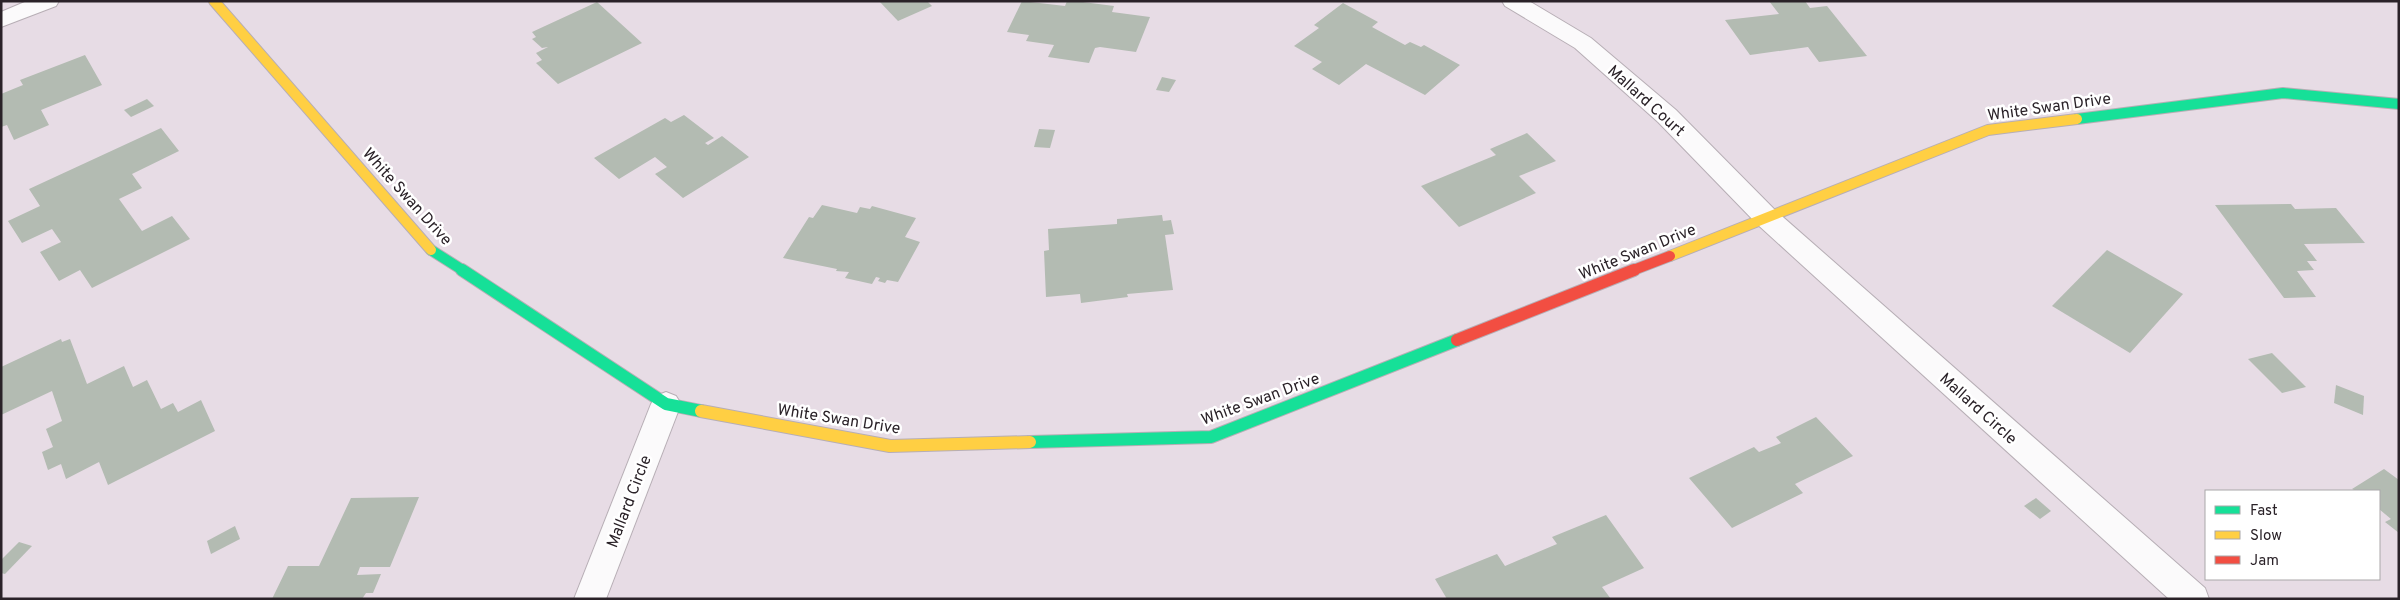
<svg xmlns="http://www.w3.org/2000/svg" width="2400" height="600" viewBox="0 0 2400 600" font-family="Overpass,sans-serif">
<rect width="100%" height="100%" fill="#e7dce5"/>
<g fill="#b3bbb2">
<polygon points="879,1 927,1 932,6 898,21"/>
<polygon points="1022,1 1065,6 1067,1 1075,1 1114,6 1112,12 1150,17 1136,52 1100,47 1095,48 1089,63 1048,57 1054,45 1026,41 1029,35 1007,32"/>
<polygon points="1769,1 1805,1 1810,8 1827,6 1867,56 1819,62 1808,47 1750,55 1725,20 1779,14"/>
<polygon points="597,2 642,43 558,84 536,63 542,60 536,53 548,47 542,48 532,39 536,37 532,32"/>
<polygon points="1343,3 1378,22 1372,27 1405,45 1410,42 1421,47 1424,45 1460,65 1425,95 1366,64 1339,85 1312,69 1322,62 1294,46 1319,28 1314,25"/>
<polygon points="85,55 102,85 41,110 49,125 14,140 7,125 1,127 1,94 23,85 20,80"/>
<polygon points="1162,77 1176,80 1169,92 1156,90"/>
<polygon points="147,99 154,106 131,117 124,110"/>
<polygon points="684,115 714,138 705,143 708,145 722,136 749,157 683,198 655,174 667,167 655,157 619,179 594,158 665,118 671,122"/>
<polygon points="161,128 179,151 132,174 142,188 119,199 142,231 172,216 190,239 92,288 80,270 59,281 40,252 61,242 52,229 22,243 8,221 40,206 29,189"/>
<polygon points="1039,129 1055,130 1050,148 1034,147"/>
<polygon points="1527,133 1556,161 1519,176 1536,193 1459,227 1421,186 1496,155 1490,149"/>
<polygon points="2291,204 2295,209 2336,208 2365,243 2304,244 2317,261 2307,261 2314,270 2297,271 2316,297 2284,298 2215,205"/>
<polygon points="822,205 857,213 860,207 870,209 872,206 916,218 905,237 920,242 898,282 887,280 885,283 878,281 880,278 876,277 872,284 845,278 849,272 836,271 837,269 783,258 809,217 813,218"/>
<polygon points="1162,215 1163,221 1171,220 1174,234 1165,235 1173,290 1127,294 1128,297 1081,303 1080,294 1046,297 1044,251 1049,250 1048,229 1117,224 1117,219"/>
<polygon points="2107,250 2183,294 2130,353 2052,306"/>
<polygon points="61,339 62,342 70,339 87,384 124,366 133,387 147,380 161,409 173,403 178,412 201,400 215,431 108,485 99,462 66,479 61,464 48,470 42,452 53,447 46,429 62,421 52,391 1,415 1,367"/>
<polygon points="2272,353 2306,387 2282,393 2248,359"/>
<polygon points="2336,385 2364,396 2363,415 2334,403"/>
<polygon points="1816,417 1853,456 1795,484 1803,493 1732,528 1689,478 1754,447 1759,452 1781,443 1776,437"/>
<polygon points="2384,469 2399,480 2399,533 2385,522 2391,519 2379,509 2379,491 2356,491 2352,489"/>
<polygon points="419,497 390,567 360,567 357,575 381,574 373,593 366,593 362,599 272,599 288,566 319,566 351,498"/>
<polygon points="2036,498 2051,511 2040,519 2024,506"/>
<polygon points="1606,515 1644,568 1602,587 1611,599 1447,599 1435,579 1497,554 1505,566 1557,544 1552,537"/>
<polygon points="235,526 240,539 211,554 207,541"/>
<polygon points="19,542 32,546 5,574 1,573 1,560"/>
</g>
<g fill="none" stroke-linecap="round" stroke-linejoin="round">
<g stroke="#b7aeb5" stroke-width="2">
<g id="street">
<polygon points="27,1 59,1 56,6 1,27 1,12"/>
<polygon points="1502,1 1529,1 1591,38 1676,110 1775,210 2205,588 2209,599 2169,599 1757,224 1658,122 1575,48 1505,6"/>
<polygon points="666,392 676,396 681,404 606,599 574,599 651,404 656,396"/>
</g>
</g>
<g stroke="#b7aeb5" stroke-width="12">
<g id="fast-far1">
<polyline points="2077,119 2283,93 2399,104"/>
<polyline points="431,250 464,271"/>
</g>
</g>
<g stroke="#b7aeb5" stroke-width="14">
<g id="fast">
<polyline points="462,270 666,404 701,411"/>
<polyline points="1030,442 1211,437 1457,340"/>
</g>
</g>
<g stroke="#b7aeb5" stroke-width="12">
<g id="slow-far1">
<polyline points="214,1 431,250"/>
<polyline points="1670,256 1988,130 2077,119"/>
</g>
</g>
<g stroke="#b7aeb5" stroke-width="14">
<polyline id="slow" points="701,411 890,446 1030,442"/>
</g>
<g stroke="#b7aeb5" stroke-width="12">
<polyline id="jam-far1" points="1631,271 1670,256"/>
</g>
<g stroke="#b7aeb5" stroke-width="14">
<polyline id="jam" points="1457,340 1634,270"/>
</g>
<use href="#street" fill="#fbfafb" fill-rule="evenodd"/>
<use href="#fast-far1" stroke="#16e098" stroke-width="10"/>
<use href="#fast" stroke="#16e098" stroke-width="12"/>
<use href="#slow-far1" stroke="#ffcf43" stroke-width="10"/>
<use href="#slow" stroke="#ffcf43" stroke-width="12"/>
<use href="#jam-far1" stroke="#f24e42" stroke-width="10"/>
<use href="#jam" stroke="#f24e42" stroke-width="12"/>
</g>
<g text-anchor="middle" stroke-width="5" stroke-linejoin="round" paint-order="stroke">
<g font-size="16" fill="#2a2228" stroke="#fff">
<text transform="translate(1647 100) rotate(42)" y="6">Mallard Court</text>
<text transform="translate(2049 106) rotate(-8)" y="6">White Swan Drive</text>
<text transform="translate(408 196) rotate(48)" y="6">White Swan Drive</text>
<text transform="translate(1637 251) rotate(-22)" y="6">White Swan Drive</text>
<text transform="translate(1260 398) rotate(-20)" y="6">White Swan Drive</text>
<text transform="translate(1979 408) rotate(42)" y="6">Mallard Circle</text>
<text transform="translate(839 418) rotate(9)" y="6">White Swan Drive</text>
<text transform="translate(628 501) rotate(-69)" y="6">Mallard Circle</text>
</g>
</g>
<rect width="2400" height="600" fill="none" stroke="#2a2228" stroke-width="5"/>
<rect x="2205" y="490" width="175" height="90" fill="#ffffff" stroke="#aaa7a9"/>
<rect x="2215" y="506" width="25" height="8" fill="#16e098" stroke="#aaa7a9"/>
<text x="2250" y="515" font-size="15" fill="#2a2228">Fast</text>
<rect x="2215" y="531" width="25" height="8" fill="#ffcf43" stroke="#aaa7a9"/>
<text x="2250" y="540" font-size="15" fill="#2a2228">Slow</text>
<rect x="2215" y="556" width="25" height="8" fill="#f24e42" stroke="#aaa7a9"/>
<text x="2250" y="565" font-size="15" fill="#2a2228">Jam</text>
</svg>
